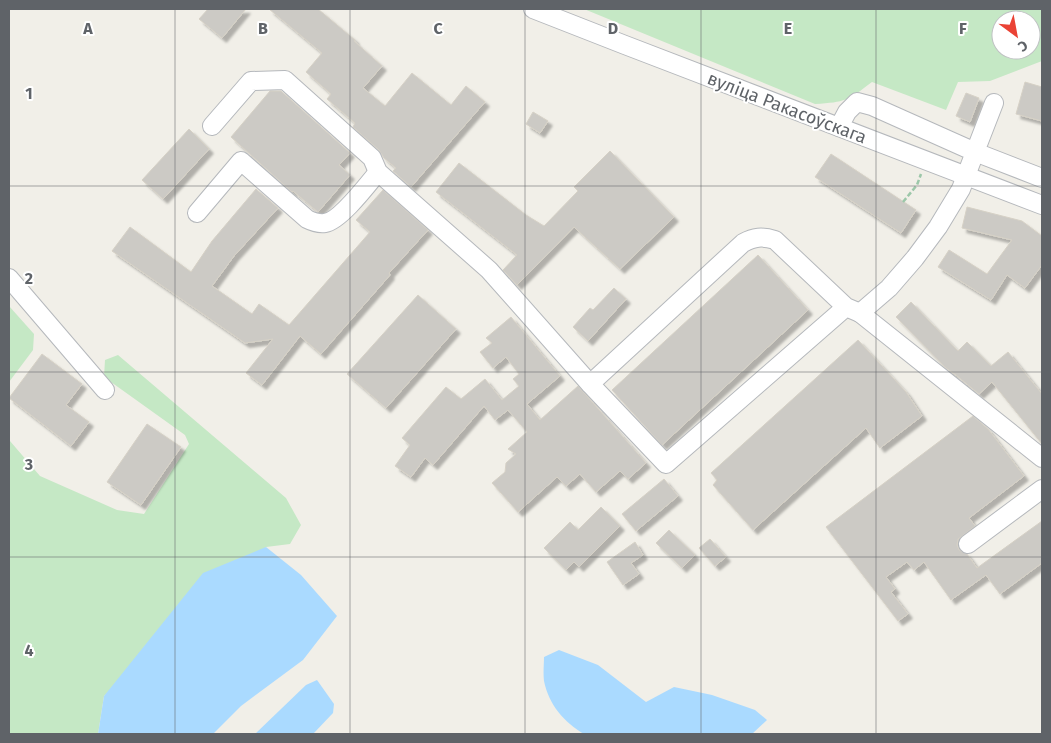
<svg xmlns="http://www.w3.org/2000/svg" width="1051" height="743" viewBox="0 0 1051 743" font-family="'Fira Sans',sans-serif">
<defs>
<filter id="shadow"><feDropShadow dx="4.5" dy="4.5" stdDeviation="1" flood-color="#0004"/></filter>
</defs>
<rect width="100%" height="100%" fill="#f1efe8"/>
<g fill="#c5e8c5" fill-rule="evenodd">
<path d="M584,9H1042V61L990,81L958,82L946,110L872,82C847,101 846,102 815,104ZM1001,20H1031V50H1001Z"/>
<polygon points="9,306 34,334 33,350 9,382"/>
<polygon points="118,355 286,498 301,525 290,544 266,547 104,696 98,734 9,734 9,417 10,441 40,476 117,510 144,514 189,444 185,435 104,377 105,360"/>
</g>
<g fill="#aadaff">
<polygon points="266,547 301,575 337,616 303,660 241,706 213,734 98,734 104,696 203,573"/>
<path d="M559,650L598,665L646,702L674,687L712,695L755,710L767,720L752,734H584C564,722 549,705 544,681C543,673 544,664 544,657Z"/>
<polygon points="317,680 334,704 333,713 313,734 255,734 306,685"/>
</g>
<g fill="#cccac5" stroke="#d6d1c6" filter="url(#shadow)">
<polygon points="208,9 246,9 222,38 199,19"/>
<polygon points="269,9 318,9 355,40 354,41 382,66 363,88 385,106 412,73 451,105 466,86 485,102 411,187 393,171 396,168 384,158 379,150 353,127 355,123 327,99 331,94 306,72 322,53"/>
<polygon points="1025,82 1042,87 1042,121 1016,114"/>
<polygon points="270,91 281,91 350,153 339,165 350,175 318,212 293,191 292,192 231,137"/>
<polygon points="966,93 979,98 970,122 956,116"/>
<polygon points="533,112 548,121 540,133 526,124"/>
<polygon points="189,129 209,149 163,199 142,180"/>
<polygon points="610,151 674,217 620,269 574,227 517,285 503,270 517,255 436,192 459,163 526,215 544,226 578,191 574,187"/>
<polygon points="831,154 916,210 901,233 815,177"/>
<polygon points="256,189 278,208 234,256 212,286 252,314 259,304 289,325 370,232 356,220 383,190 428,230 389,273 390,275 321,354 300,336 262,385 246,373 273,339 245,343 112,251 130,227 191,272 212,241"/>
<polygon points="967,207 1022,221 1042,236 1042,265 1025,288 1007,275 991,300 938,267 949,250 987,274 1012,240 962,228"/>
<polygon points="758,255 808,310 662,445 612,390"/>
<polygon points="614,288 626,299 588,341 573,327 590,308 593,310"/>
<polygon points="418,295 456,329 386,408 347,374"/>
<polygon points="911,302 958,351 967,342 991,366 1008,352 1042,394 1042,444 992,382 979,394 956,375 946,368 896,317"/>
<polygon points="511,317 560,376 527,404 540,420 578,386 646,463 628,479 620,471 596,492 580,474 566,486 557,477 518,512 492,483 505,472 506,463 516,454 508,449 527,432 508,410 495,420 484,406 433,465 425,458 411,477 395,466 410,445 402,438 446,387 461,399 485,379 502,400 519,386 513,379 519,374 506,357 493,368 480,352 492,343 486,338"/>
<polygon points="858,340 906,392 922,416 880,448 866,428 753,530 713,485 717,480 711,473"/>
<polygon points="42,354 82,384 66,405 89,422 71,446 9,398"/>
<polygon points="973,416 988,429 1024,476 969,518 975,526 958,539 957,545 959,550 967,554 977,568 1042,521 1042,563 1000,594 986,575 951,600 924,562 914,570 907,562 886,577 895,589 891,592 908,614 898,621 826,527"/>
<polygon points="147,424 181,447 141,505 107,482"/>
<polygon points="664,479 678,496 636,531 622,514"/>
<polygon points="601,507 620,526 579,567 574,562 566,570 544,548 570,522 578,530"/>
<polygon points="669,530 695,555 682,568 656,543"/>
<polygon points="710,539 726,557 715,566 699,548"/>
<polygon points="635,542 643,555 631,563 639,574 623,585 607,562"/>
</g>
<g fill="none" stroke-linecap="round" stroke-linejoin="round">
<g stroke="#b5b8bc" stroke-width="20">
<g id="minor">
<polyline points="533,9 625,45 1042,205"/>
<polyline points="994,103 975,152 1042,178"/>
<polyline points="212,126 251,81 285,80 372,158 378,172 489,270 590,384"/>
<polyline points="839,127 847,112 857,102 872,106 975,152 961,189 938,227 915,258 889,288 860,313 1042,458"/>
<path d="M197,213L241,161L307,219C313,222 318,224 325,223C340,221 368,184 378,172"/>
<polyline points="9,278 105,390"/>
<path d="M846,307L666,464L590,384L743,243C754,237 762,236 775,240L846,307L860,313"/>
<polyline points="968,544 1042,489"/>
</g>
</g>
<polyline stroke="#9cc7a9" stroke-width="2.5" stroke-dasharray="5 2.5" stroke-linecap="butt" points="903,202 917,185 921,174"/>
<use href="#minor" stroke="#fff" stroke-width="18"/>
</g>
<path fill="none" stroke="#5f6368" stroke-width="1" stroke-opacity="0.55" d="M175,9V734M350,9V734M525,9V734M701,9V734M876,9V734M9,186H1042M9,372H1042M9,557H1042"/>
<g text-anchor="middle" stroke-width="4" stroke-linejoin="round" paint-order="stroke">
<g font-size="18" fill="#5f6368" stroke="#fff">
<text transform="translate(787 108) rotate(21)" y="6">вуліца Ракасоўскага</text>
</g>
</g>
<g font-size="16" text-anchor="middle" font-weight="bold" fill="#5f6368" stroke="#fff" stroke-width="4" stroke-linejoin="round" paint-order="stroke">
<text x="88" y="34">A</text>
<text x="263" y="34">B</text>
<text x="438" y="34">C</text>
<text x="613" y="34">D</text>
<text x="788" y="34">E</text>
<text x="963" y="34">F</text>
<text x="29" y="99">1</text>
<text x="29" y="284">2</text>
<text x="29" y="470">3</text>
<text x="29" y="656">4</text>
</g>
<rect width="1051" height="743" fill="none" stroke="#5f6368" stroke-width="20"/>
<g transform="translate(1016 35) rotate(148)"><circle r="24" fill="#ffffff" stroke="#bfc1c3"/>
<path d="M0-4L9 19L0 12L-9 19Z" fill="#ea4335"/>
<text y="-8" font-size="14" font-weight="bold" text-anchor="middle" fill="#5f6368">С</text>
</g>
</svg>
